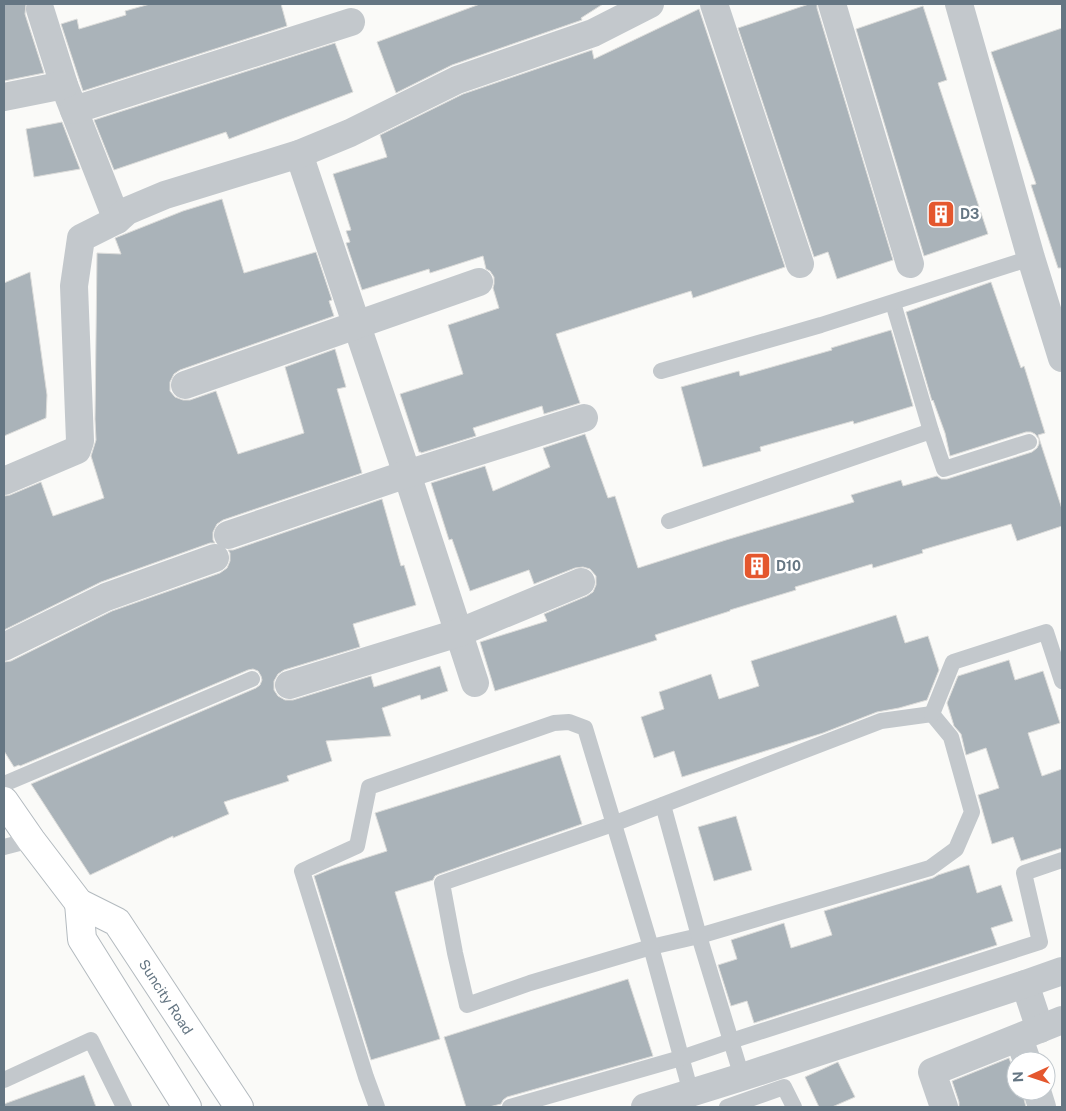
<svg xmlns="http://www.w3.org/2000/svg" width="1066" height="1111" viewBox="0 0 1066 1111" font-family="'Public Sans',sans-serif">
<rect width="100%" height="100%" fill="#fafaf8"/>
<g fill="#aab3b9" stroke="#dcdcda">
<polygon points="4,4 26,4 25,14 44,73 4,81"/>
<polygon points="150,4 281,4 287,26 83,91 61,24 77,19 79,29 126,15 125,11"/>
<polygon points="480,4 603,4 581,18 582,20 452,65 396,93 377,42"/>
<polygon points="809,4 817,4 817,8 893,260 837,279 828,252 814,257 738,28"/>
<polygon points="923,6 947,80 938,83 988,234 924,256 856,29"/>
<polygon points="699,9 785,267 693,298 691,291 556,334 580,403 544,414 542,406 473,428 476,436 421,453 421,452 419,452 400,394 463,374 448,325 499,308 493,288 494,284 494,277 490,271 486,269 483,256 430,273 429,269 362,290 346,243 350,242 346,231 351,230 333,174 387,157 380,135 463,94 592,50 594,59"/>
<polygon points="1062,28 1062,268 1058,268 1031,185 1036,184 991,52"/>
<polygon points="335,43 353,92 229,139 226,132 114,170 94,120"/>
<polygon points="62,122 80,169 34,177 26,129"/>
<polygon points="222,199 244,273 316,252 332,300 329,301 334,316 180,370 174,374 170,382 170,391 175,397 183,400 190,400 216,391 238,454 304,433 285,367 335,349 346,387 337,389 362,473 223,520 217,524 213,532 213,540 215,543 210,543 101,582 4,630 4,496 10,495 41,482 53,516 104,498 91,456 96,440 95,419 97,253 121,254 115,238 183,211"/>
<polygon points="30,272 47,395 46,418 4,436 4,283"/>
<polygon points="991,282 1021,368 1024,366 1045,433 1038,435 1062,509 1062,526 1017,541 1011,524 922,550 923,553 873,568 872,564 795,587 796,590 730,610 730,611 655,635 657,640 495,691 480,642 547,621 544,614 587,596 593,592 596,585 596,576 590,569 583,567 575,568 534,584 529,570 470,591 452,539 449,540 431,483 485,466 493,491 550,467 543,448 585,434 608,498 615,496 638,568 726,540 854,502 851,495 901,480 903,486 937,476 941,479 947,479 1032,452 1037,448 1039,444 1039,439 1035,434 1031,432 1026,432 950,456 945,433 933,400 932,401 906,312"/>
<polygon points="891,330 913,406 854,424 853,421 760,447 761,451 703,467 681,387 739,371 740,376 832,350 831,348"/>
<polygon points="382,499 401,566 404,565 416,605 353,624 360,647 284,670 278,674 274,681 274,690 278,696 285,700 293,700 371,676 374,687 440,666 448,691 421,700 420,695 382,708 391,736 326,741 332,761 287,776 289,781 224,802 229,814 173,838 173,836 90,875 31,784 256,688 260,685 262,680 261,676 258,671 253,669 248,670 20,766 19,765 14,767 4,751 4,662 11,661 112,611 220,573 227,568 230,561 230,553 228,550 233,550"/>
<polygon points="896,615 905,643 928,636 939,670 927,700 899,708 877,712 823,733 682,777 674,751 654,758 641,717 664,709 659,692 711,674 719,699 759,686 751,661"/>
<polygon points="1009,660 1015,680 1043,671 1060,723 1028,733 1042,776 1062,769 1062,848 1021,861 1013,837 992,844 978,795 999,788 986,748 966,755 961,734 954,726 947,703 958,676"/>
<polygon points="560,755 582,824 439,874 435,876 433,880 395,892 440,1039 371,1060 314,876 331,869 387,851 375,813"/>
<polygon points="736,816 752,870 714,881 698,827"/>
<polygon points="969,865 977,893 1001,885 1013,921 991,928 997,945 754,1023 747,1001 731,1006 718,965 737,959 731,940 784,923 791,948 832,935 824,911 933,878 938,875"/>
<polygon points="628,979 653,1056 507,1097 503,1100 501,1104 489,1107 466,1107 444,1037"/>
<polygon points="1009,1058 1012,1066 1016,1072 1016,1091 1022,1091 1026,1107 959,1107 959,1102 952,1081"/>
<polygon points="838,1062 855,1097 832,1107 819,1107 805,1077"/>
<polygon points="84,1075 96,1107 4,1107 4,1104"/>
</g>
<g fill="none" stroke-linecap="round" stroke-linejoin="round">
<g stroke="#b3babf" stroke-width="30">
<g id="secondary">
<polyline points="4,801 31,840 79,903 117,922 239,1107"/>
<polyline points="79,903 82,939 187,1107"/>
</g>
</g>
<g stroke="#c3c8cc" stroke-width="16">
<polyline points="893,303 931,431"/>
<polyline points="661,371 821,325 1031,258"/>
<polyline points="669,521 931,431 944,469 1029,442"/>
<polygon points="932,714 951,737 972,812 956,849 930,868 699,936 651,947 530,983 467,1005 455,953 442,883 613,824 881,721"/>
<polyline points="932,714 953,662 1046,632 1062,681"/>
<polyline points="4,784 252,679"/>
<polyline points="663,805 699,936 742,1077"/>
<polyline points="4,847 31,840"/>
<polyline points="4,1080 91,1040 124,1107"/>
<polyline points="377,1107 366,1077 302,871 357,846 369,787 554,723 569,722 585,728 651,947 691,1093"/>
<polyline points="510,1107 681,1058 731,1041 1040,942 1024,873 1062,860"/>
<polyline points="727,1107 784,1087 794,1107"/>
</g>
<g stroke="#c3c8cc" stroke-width="28">
<polyline points="714,4 800,264"/>
<polyline points="832,4 910,264"/>
<polyline points="959,4 1031,258 1062,358"/>
<polyline points="40,9 64,85 117,220"/>
<polyline points="4,97 64,85"/>
<polyline points="74,110 351,22"/>
<polyline points="299,154 407,474 475,683"/>
<polyline points="185,385 479,282"/>
<polyline points="4,481 77,450 80,441 74,286 81,238 117,220 127,211 165,195 299,154 350,133 457,80 593,33 650,4"/>
<polyline points="228,535 407,474 584,418"/>
<polyline points="4,647 106,597 215,558"/>
<polyline points="289,685 458,633 581,582"/>
<polyline points="1025,984 1040,1029"/>
<polyline points="1019,1038 1027,1061"/>
<polyline points="1037,1091 1042,1107"/>
<polyline points="645,1107 742,1077 1025,984 1062,971"/>
<polyline points="944,1107 932,1072 1062,1020"/>
</g>
<use href="#secondary" stroke="#fff" stroke-width="28"/>
</g>
<defs>
<g id="building-square" transform="scale(1.4375)"><rect x="-9" y="-9" width="18" height="18" rx="4" fill="#e4572e" stroke="#fff"/><path d="M-4-6H4V6H1V3H-1V6H-4ZM-2.5-4.3h1.7v1.8h-1.7ZM.8-4.3h1.7v1.8H.8ZM-2.5-1h1.7V.8h-1.7ZM.8-1h1.7V.8H.8Z" fill="#fff"/></g>
</defs>
<g fill-rule="evenodd">
<use href="#building-square" x="941" y="214"/>
<use href="#building-square" x="757" y="566"/>
</g>
<g text-anchor="middle" stroke-width="5" stroke-linejoin="round" paint-order="stroke">
<g font-size="14" font-weight="bold" fill="#657683" stroke="#fff" text-anchor="start">
<text x="960" y="219">D3</text>
<text x="776" y="571">D10</text>
</g>
<g font-size="14" fill="#657683" stroke="#fff">
<text transform="translate(166 997) rotate(57)" y="5">Suncity Road</text>
</g>
</g>
<rect width="1066" height="1111" fill="none" stroke="#657683" stroke-width="10"/>
<g transform="translate(1031 1076) rotate(267)"><circle r="24" fill="#ffffff" stroke="#c1c8cd"/>
<path d="M0-4L9 19L0 12L-9 19Z" fill="#e4572e"/>
<text y="-8" font-size="14" font-weight="bold" text-anchor="middle" fill="#657683">N</text>
</g>
</svg>
